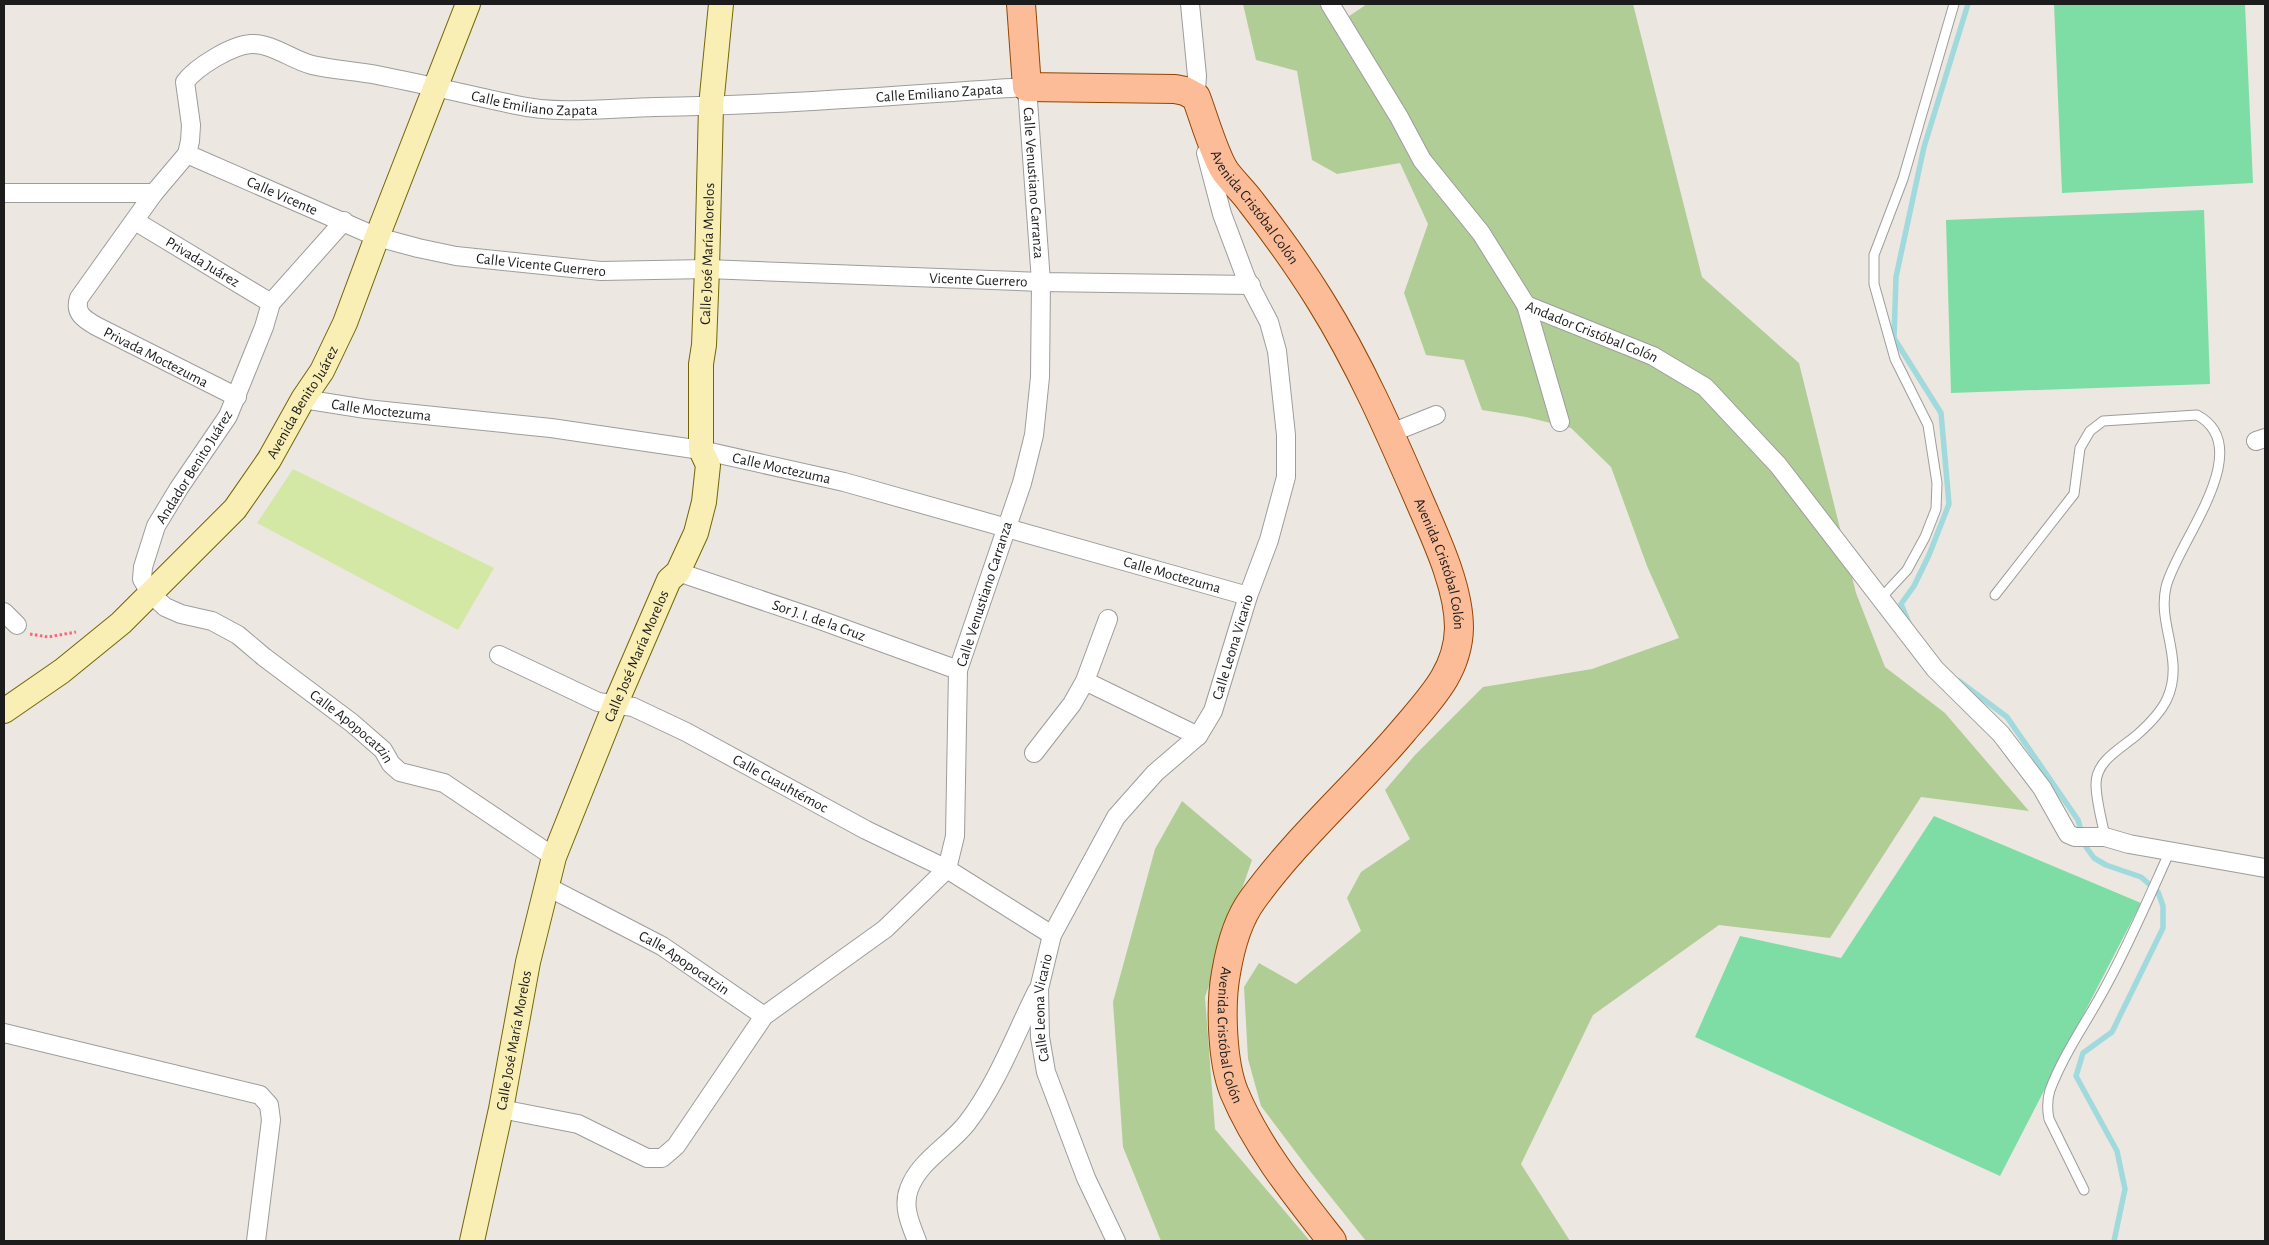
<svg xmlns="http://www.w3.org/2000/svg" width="2269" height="1245" viewBox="0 0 2269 1245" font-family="'Alegreya Sans',sans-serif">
<rect width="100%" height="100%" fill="#ede7e1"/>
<polygon fill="#d4e8a6" points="293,469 494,568 458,630 257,523"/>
<g fill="#b1cd96">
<polygon points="1243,4 1319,4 1333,27 1367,4 1633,4 1702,277 1799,363 1856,593 1885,667 1945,713 2029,811 1921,797 1830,938 1719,925 1593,1015 1521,1164 1570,1241 1366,1241 1310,1171 1261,1106 1248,1059 1244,987 1259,963 1296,984 1361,931 1347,898 1361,872 1410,839 1385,790 1415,755 1483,687 1592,669 1679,638 1647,566 1611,467 1571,428 1526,417 1482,410 1464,360 1426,355 1404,293 1428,224 1400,163 1337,174 1312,160 1297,71 1256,60"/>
<polygon points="1182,801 1252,860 1205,997 1215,1129 1310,1241 1161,1241 1123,1147 1113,1002 1155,849"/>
</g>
<g fill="#7edda5">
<polygon points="2054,4 2245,4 2253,183 2062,193"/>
<polygon points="2204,210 2210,384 1951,393 1946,220"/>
<polygon points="1934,816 2141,903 2000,1176 1695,1037 1740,936 1841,958"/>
</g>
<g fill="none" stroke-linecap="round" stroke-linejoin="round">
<g stroke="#a1dadc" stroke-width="5.5">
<polyline points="1909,623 1901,604 1914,586 1929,555 1949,504 1941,413 1894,338 1896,277 1924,147 1968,4"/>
<polyline points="1959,681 2007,717 2078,820 2086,847 2094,858 2106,865 2141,877 2158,892 2163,906 2163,928 2112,1032 2083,1053 2076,1076 2117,1151 2125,1189 2114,1241"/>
</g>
<g stroke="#9d9d9d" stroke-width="11">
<g id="service">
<path d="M1995,595L2074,494L2080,448L2090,431L2103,421L2197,415C2259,448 2176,544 2166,587C2157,625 2185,659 2167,699C2161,712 2148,725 2138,734C2122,748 2096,760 2096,784C2096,801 2102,820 2105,837"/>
<polyline points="1881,598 1907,570 1925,537 1936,509 1937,483 1928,425 1895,359 1874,284 1874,255 1903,179 1954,4"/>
<path d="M2084,1190L2049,1119C2047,1109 2047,1100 2050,1090C2064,1053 2088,1020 2106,986C2130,942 2149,897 2170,851"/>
</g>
</g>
<g stroke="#9d9d9d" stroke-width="20">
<g id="minor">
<polyline points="1190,4 1197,76 1195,104"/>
<path id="s1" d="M1330,4L1399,117L1422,160L1481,233L1526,305L1653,356L1705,387L1778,465L1935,669L2001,734L2042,788L2068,834L2075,837H2105L2129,844L2265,868"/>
<path id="s2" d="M187,154L377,237L418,248L456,256L601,271L707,269L1041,282L1251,285"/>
<polyline points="4,193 154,193"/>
<path id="s3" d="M135,221L271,303"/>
<path id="s4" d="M344,221L271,303L264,327L228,416L179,488L156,526L143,567L142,579L150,593L165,607L181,614L212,621L238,635L264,657L352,723L383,750L391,764L400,772L444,783L554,857"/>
<polyline points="1526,305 1560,422"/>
<path id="s5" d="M237,397L96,326C84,319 74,313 79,298L154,193L187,154L190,141L191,125L185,82C196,67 232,45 251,44C272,43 292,60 312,65C333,70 356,71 377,75C423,84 470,95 516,105C561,115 610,108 655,107C779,105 903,95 1027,87L1041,282L1040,377L1034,435L1022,483L958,670L955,836L947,869L885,929L764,1016L676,1146L662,1158H647L578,1124L501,1109"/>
<path id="s6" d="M303,399L366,409L551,428L701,450L844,482L1248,596"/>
<polyline points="1391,433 1436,415"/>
<polyline points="2256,441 2265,438"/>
<path id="s7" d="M678,572L820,620L958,670"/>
<polyline points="4,612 17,625"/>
<path id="s8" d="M499,655L598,702L633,707L686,732L866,830L947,869L1052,935"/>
<polyline points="1085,681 1198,736"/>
<polyline points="1034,753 1072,704 1085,681 1108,619"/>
<path id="s9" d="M548,887L662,946L764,1016"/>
<polyline points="4,1033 260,1095 269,1105 271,1120 256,1241"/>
<path d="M917,1241C911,1225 902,1207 909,1189C919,1161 949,1146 967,1123C997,1084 1015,1035 1037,991"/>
<path id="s10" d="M1116,1241L1086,1178L1046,1072L1040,1037L1039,989L1052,935L1116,817L1155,773L1198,736L1213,711L1248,596L1269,540L1286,477V435L1277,351L1269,322L1246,278L1222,214L1206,153"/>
</g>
</g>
<g stroke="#716705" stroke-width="26">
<g id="secondary">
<path id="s11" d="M4,711L62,671L121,623L235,509L269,460L303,399L322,371L345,323L377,237L468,4"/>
<path id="s12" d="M472,1241L501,1109L528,962L554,857L615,705L669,580L678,572L696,533L704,502L708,465L701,450V364L704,345L707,269L711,106L721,4"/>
</g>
</g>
<g stroke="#934500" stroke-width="30">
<g id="primary">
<path id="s13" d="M1021,4L1027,87L1175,89L1185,91L1196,97C1204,118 1214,154 1225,171C1233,182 1243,191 1251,202C1275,233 1299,266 1320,300C1360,364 1390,433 1420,502C1436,539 1459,587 1459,628C1458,672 1430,699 1403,731C1355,788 1297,838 1253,899C1238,919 1230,949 1226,973C1220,1005 1222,1062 1234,1092C1257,1147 1296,1195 1332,1241"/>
</g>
</g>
<polyline stroke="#f96675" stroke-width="3" stroke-dasharray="2.5 2.5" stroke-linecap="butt" points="30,634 48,637 76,632"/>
<use href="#service" stroke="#fff" stroke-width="9"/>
<use href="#minor" stroke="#fff" stroke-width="18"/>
<use href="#secondary" stroke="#f9eeb3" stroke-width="24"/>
<use href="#primary" stroke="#fcbc98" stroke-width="28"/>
</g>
<g text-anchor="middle" stroke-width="4" stroke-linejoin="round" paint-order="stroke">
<g font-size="15" fill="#1c1c1c" stroke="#fff">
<text dy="5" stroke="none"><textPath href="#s5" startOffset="1222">Calle Emiliano Zapata</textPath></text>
<text dy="5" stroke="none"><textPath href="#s5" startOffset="816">Calle Emiliano Zapata</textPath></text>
<text dy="5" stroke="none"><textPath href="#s5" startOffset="1406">Calle Venustiano Carranza</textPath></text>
<text dy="5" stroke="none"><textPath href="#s2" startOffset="104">Calle Vicente</textPath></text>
<text dy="5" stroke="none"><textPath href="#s13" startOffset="380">Avenida Cristóbal Colón</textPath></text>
<text dy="5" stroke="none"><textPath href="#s12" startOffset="1030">Calle José María Morelos</textPath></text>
<text dy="5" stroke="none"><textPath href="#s3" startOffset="79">Privada Juárez</textPath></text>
<text dy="5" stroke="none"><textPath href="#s2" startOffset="374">Calle Vicente Guerrero</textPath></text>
<text dy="5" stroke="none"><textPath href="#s2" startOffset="812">Vicente Guerrero</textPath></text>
<text dy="5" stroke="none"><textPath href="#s1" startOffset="431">Andador Cristóbal Colón</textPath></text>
<text transform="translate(156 357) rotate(27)" y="5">Privada Moctezuma</text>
<text dy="5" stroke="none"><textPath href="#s11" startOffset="434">Avenida Benito Juárez</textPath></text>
<text dy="5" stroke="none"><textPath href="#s6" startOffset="79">Calle Moctezuma</textPath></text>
<text transform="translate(194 467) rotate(-58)" y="5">Andador Benito Juárez</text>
<text dy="5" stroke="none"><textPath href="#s6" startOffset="484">Calle Moctezuma</textPath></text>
<text dy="5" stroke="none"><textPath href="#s13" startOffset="785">Avenida Cristóbal Colón</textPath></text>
<text dy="5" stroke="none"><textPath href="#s6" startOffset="889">Calle Moctezuma</textPath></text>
<text transform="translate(984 594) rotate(-72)" y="5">Calle Venustiano Carranza</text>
<text dy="5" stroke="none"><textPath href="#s7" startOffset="149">Sor J. I. de la Cruz</textPath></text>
<text dy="5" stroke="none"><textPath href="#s10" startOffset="668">Calle Leona Vicario</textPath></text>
<text dy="5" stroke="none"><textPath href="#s12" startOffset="610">Calle José María Morelos</textPath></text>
<text dy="5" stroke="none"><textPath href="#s4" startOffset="679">Calle Apopocatzin</textPath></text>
<text dy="5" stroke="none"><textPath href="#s8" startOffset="311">Calle Cuauhtémoc</textPath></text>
<text dy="5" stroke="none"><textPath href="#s9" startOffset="156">Calle Apopocatzin</textPath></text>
<text dy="5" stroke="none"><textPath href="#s10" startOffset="248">Calle Leona Vicario</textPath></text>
<text dy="5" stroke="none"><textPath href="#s13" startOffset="1340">Avenida Cristóbal Colón</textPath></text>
<text dy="5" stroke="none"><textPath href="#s12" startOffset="205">Calle José María Morelos</textPath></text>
</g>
</g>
<rect width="2269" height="1245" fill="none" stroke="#1c1c1c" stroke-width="10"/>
</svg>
